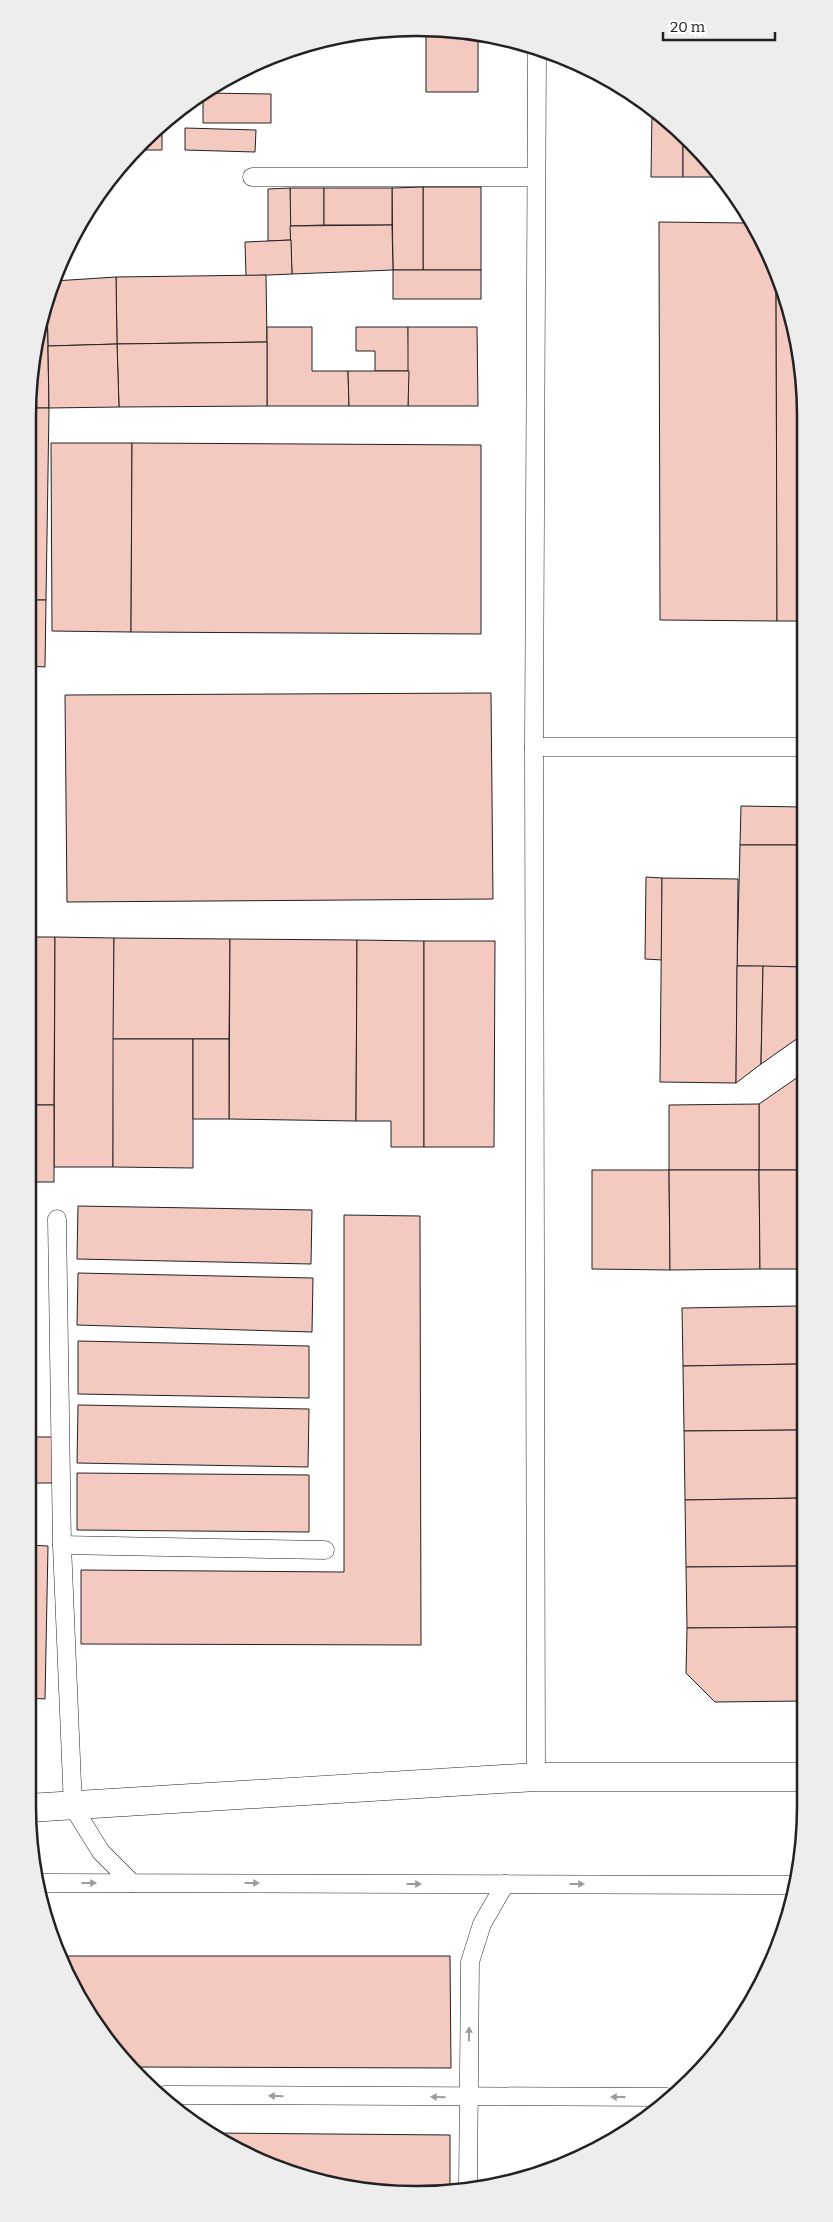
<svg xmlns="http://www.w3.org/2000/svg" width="833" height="2222" viewBox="0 0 833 2222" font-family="Bitter,serif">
<rect width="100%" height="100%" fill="#fff"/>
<g fill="#f3c9c0" stroke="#222">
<polygon points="426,29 447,29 478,34 478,92 426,92"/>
<polygon points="203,93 271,94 271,123 203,123"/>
<polygon points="652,110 683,138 683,177 651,177"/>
<polygon points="162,123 162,150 136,150 160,124"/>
<polygon points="185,128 256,130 255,152 185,150"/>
<polygon points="683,138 709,160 720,177 683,177"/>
<rect x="423" y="187" width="58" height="83"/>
<polygon points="423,187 423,270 393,270 392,188"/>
<polygon points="290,188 324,188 324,225 290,226"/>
<polygon points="290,188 291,240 268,241 268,189"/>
<rect x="324" y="188" width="68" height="37"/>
<polygon points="659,222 748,223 776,267 777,621 660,620"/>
<polygon points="392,225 393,270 292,274 290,226"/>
<polygon points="291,240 292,274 246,276 245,242"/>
<rect x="393" y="270" width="88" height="29"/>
<polygon points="776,270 802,365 803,621 777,621"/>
<polygon points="266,275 267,342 117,344 116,277"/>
<polygon points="116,277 117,344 48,346 47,299 54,281"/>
<polygon points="47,299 49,408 29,408 41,316"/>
<polygon points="267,327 312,327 312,371 348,371 349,406 267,406"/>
<polygon points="356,327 408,327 409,371 375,371 375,351 356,351"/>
<polygon points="408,327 477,327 478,406 408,406"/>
<polygon points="267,342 267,406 119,407 117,344"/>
<polygon points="117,344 119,407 49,408 48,346"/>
<polygon points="348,371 409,371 408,406 349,406"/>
<polygon points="29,408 49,408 46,600 28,600"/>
<polygon points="51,443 132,443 131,632 52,631"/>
<polygon points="132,443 481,445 481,634 131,632"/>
<polygon points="28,600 46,600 45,667 28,666"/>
<polygon points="491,693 493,899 67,902 65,695"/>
<polygon points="741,806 803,807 803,845 740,845"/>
<polygon points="740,845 803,845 804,967 737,966"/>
<polygon points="646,877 662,878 662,960 645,959"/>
<polygon points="662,878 738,879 736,1083 660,1082"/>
<polygon points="28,937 55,937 54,1105 28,1105"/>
<polygon points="55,937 114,938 113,1167 54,1167"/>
<polygon points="114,938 230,939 229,1039 113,1039"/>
<polygon points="230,939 357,940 356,1121 229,1119"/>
<polygon points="357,940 424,941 424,1147 391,1147 391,1121 356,1121"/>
<polygon points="424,941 495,941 494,1147 424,1147"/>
<polygon points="737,966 763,966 761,1064 736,1083"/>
<polygon points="763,966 804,967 804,1038 798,1038 761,1064"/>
<rect x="798" y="1038" width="6" height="39"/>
<polygon points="113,1039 193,1039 193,1168 113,1167"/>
<rect x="193" y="1039" width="36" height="80"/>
<polygon points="798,1077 804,1077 804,1170 759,1170 759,1104"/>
<polygon points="759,1104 759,1170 669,1170 669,1105"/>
<rect x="28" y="1105" width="26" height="77"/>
<polygon points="592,1170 669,1170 670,1270 592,1269"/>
<polygon points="669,1170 759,1170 760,1269 670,1270"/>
<polygon points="759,1170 804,1170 804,1269 760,1269"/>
<polygon points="78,1206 312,1210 311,1264 77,1259"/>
<polygon points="344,1215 420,1216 421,1645 81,1644 81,1570 344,1572"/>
<polygon points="78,1273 313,1278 312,1332 77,1325"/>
<polygon points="799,1306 800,1364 683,1366 682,1308"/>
<polygon points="799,1306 804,1306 805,1627 804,1566"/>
<polygon points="78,1341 309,1346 309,1398 78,1394"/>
<polygon points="800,1364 801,1430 684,1431 683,1366"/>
<polygon points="78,1405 309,1409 308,1467 77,1463"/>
<polygon points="801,1430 803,1498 685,1500 684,1431"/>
<polygon points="28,1437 54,1437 55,1483 28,1483"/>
<polygon points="77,1473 309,1475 309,1532 77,1530"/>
<polygon points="803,1498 804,1566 686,1567 685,1500"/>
<polygon points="28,1545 48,1546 45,1699 28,1698"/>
<polygon points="804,1566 805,1627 687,1628 686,1567"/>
<polygon points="805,1627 805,1701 715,1702 686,1673 687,1628"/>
<polygon points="60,1956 450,1956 451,2068 130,2067 124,2062 79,2000"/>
<polygon points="210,2133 450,2135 450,2188 365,2191 291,2174 222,2143"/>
</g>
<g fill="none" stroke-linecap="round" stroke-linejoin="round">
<g stroke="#222" stroke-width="19">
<g id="lane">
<polyline points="252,177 536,177"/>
<polyline points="534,747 803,747"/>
<polyline points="57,1219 62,1545 73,1807 101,1852 132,1883"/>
<polyline points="62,1545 325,1550"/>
<polyline points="536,1777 534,747 537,50"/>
<polyline points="40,1883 795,1885"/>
<polyline points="164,2095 667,2097"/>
<polyline points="468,2188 470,1962 482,1924 505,1884"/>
</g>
</g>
<g stroke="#222" stroke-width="29">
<polyline id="street" points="28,1808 536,1777 805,1777"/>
</g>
<use href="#lane" stroke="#fff" stroke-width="18"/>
<use href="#street" stroke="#fff" stroke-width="28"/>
</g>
<defs><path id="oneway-solid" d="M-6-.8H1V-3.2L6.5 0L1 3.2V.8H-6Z" transform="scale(1.25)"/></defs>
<g fill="#9c9c9c">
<use href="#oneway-solid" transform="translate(89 1883)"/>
<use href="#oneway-solid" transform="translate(252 1883)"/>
<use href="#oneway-solid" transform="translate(414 1884)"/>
<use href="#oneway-solid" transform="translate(577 1884)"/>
<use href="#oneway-solid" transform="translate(469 2034) rotate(-89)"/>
<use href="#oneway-solid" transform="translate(276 2096) rotate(-179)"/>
<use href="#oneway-solid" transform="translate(438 2097) rotate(-179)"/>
<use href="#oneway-solid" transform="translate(618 2097) rotate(180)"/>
</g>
<path d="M0 0H833V2222H0ZM416 36H417A380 380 0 0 1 797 416V1806A380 380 0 0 1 417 2186H416A380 380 0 0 1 36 1806V416A380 380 0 0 1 416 36Z" fill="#ededed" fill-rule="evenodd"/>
<path fill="none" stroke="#222" stroke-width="2.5" d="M416 36H417A380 380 0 0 1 797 416V1806A380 380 0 0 1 417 2186H416A380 380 0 0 1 36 1806V416A380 380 0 0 1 416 36Z"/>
<path d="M663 32v8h112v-8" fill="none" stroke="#222222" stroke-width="2.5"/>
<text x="670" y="32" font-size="15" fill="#222222" stroke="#ffffff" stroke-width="4" paint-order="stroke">20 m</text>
</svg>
